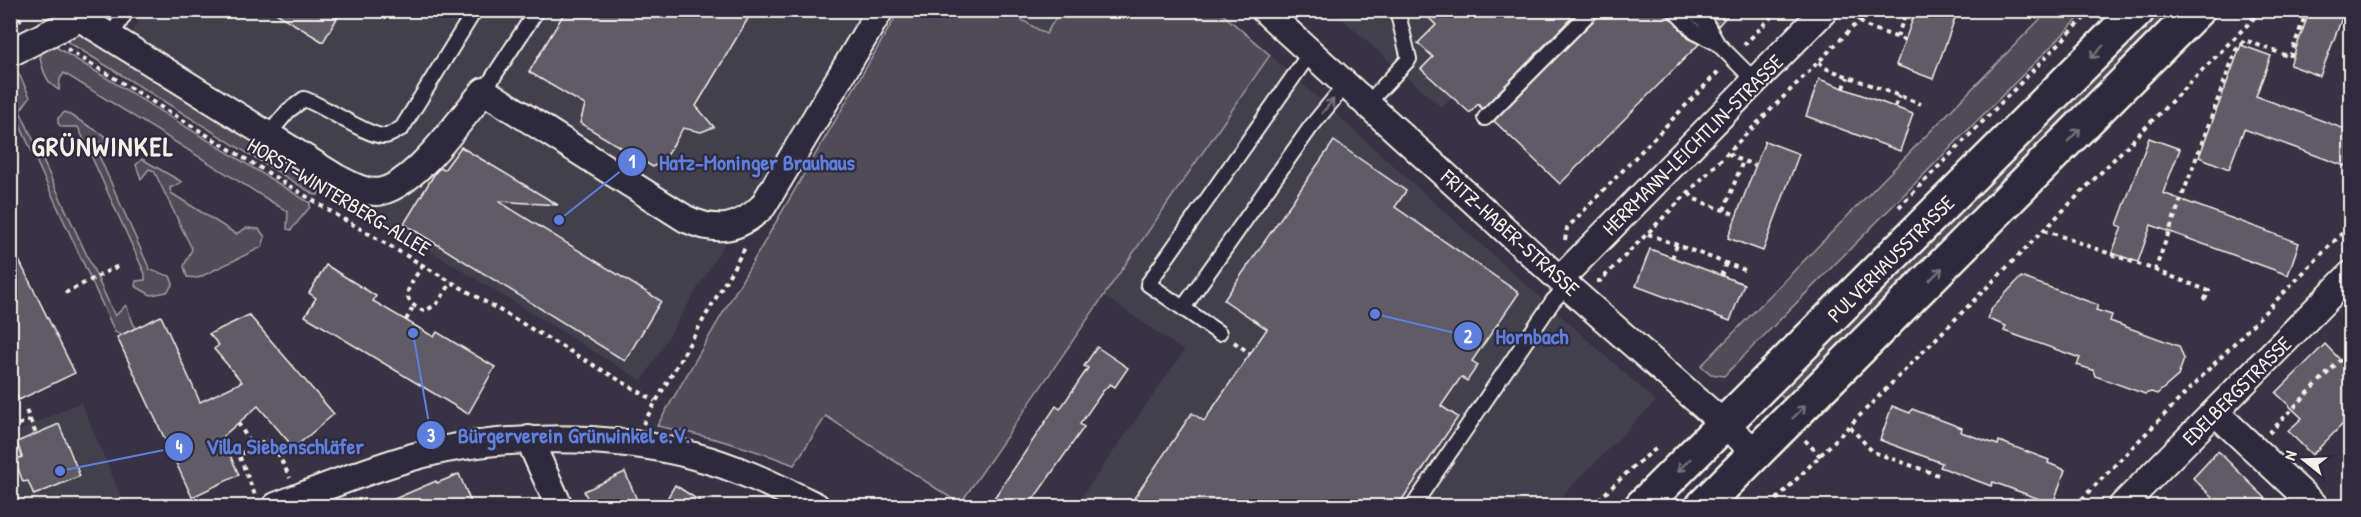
<svg xmlns="http://www.w3.org/2000/svg" width="2361" height="517" viewBox="0 0 2361 517" font-family="'Patrick Hand',sans-serif">
<rect width="100%" height="100%" fill="#373244"/>
<filter id="ink" filterUnits="userSpaceOnUse"><feTurbulence type="fractalNoise" baseFrequency=".0167" numOctaves="2"/><feDisplacementMap in="SourceGraphic" scale="12" xChannelSelector="R" yChannelSelector="G"/><feConvolveMatrix kernelMatrix="1 2 1 2 8 2 1 2 1" color-interpolation-filters="sRGB"/></filter>
<g filter="url(#ink)">
<g fill="#433f4e">
<polygon points="145,11 864,11 642,381 116,58"/>
<polygon points="1006,11 1060,11 1046,35"/>
<polygon points="1333,11 1537,11 1442,108"/>
<polygon points="1270,55 1656,401 1552,506 1075,506 1184,351 1104,296"/>
<polygon points="81,402 125,506 11,506 10,435"/>
</g>
<g fill="#504b59" stroke="#a29ea0" stroke-width="1.5">
<path d="M899,11H1006L1046,34L1060,11H1219L1270,55L960,504L826,416L794,465C749,447 705,435 657,426Z"/>
<polygon points="2048,11 2086,11 1724,376 1711,374 1701,366"/>
<polygon points="2154,11 2179,11 1790,405 1778,392"/>
<polygon points="83,32 321,182 318,195 315,195 65,40"/>
<path d="M50,46L56,47L310,203V207L291,230L287,229L288,212L64,73L60,79L59,90C47,84 43,71 40,58L43,51Z"/>
<polygon points="10,68 18,72 30,97 20,111 115,316 126,305 135,328 121,335 115,332 11,106"/>
<polygon points="65,112 104,135 107,140 104,144 96,142 95,147 150,270 170,276 173,284 167,292 151,295 135,286 136,281 145,280 145,274 78,127 61,127 58,123 58,118"/>
<polygon points="142,159 182,182 170,188 171,193 236,234 246,228 259,229 265,237 262,247 198,278 187,277 184,266 192,249 154,171 149,169 141,179 136,165"/>
</g>
<g fill="#5f5c67" stroke="#f4f1e8" stroke-width="1.5">
<polygon points="271,10 342,10 323,42"/>
<polygon points="566,10 737,10 749,17 696,106 714,127 701,132 683,128 668,154 653,167 580,123 585,105 529,72"/>
<polygon points="1421,10 1579,10 1482,109 1478,104 1470,113 1421,69 1433,57 1418,43 1436,25"/>
<polygon points="1601,10 1665,10 1688,38 1699,44 1560,184 1494,121 1598,16"/>
<polygon points="1706,10 1732,10 1718,26"/>
<polygon points="1916,10 1958,10 1933,79 1896,65"/>
<polygon points="2310,10 2345,10 2320,76 2290,65"/>
<polygon points="2241,45 2271,56 2256,96 2350,131 2350,168 2244,129 2229,169 2199,157"/>
<polygon points="1819,79 1913,114 1900,151 1806,116"/>
<polygon points="2149,138 2180,149 2163,193 2299,243 2288,275 2151,225 2138,262 2112,253 2122,227 2117,225"/>
<polygon points="1334,141 1406,191 1395,207 1519,293 1472,361 1478,365 1467,381 1461,377 1441,406 1458,417 1397,507 1128,507 1192,413 1204,421 1267,329 1224,300"/>
<polygon points="1765,141 1799,154 1763,251 1728,238"/>
<polygon points="461,147 558,205 498,201 661,301 625,361 404,224 435,173 440,168 444,170"/>
<polygon points="10,242 75,373 19,400 10,383"/>
<polygon points="1650,249 1744,284 1730,321 1636,286"/>
<polygon points="326,265 376,296 373,301 434,337 437,332 495,367 468,414 305,316 316,298 309,293"/>
<polygon points="2021,277 2098,305 2096,310 2112,315 2110,321 2179,346 2184,359 2178,376 2157,394 2151,392 2145,394 2095,376 2093,370 2077,365 2080,358 2004,331 2006,326 1988,319 1992,308"/>
<polygon points="249,315 334,414 294,448 258,406 222,437 239,475 192,497 117,337 161,316 200,402 242,382 214,349 219,345 209,334"/>
<polygon points="2325,344 2350,370 2350,417 2312,455 2288,431 2302,418 2276,393"/>
<polygon points="1097,347 1128,368 1115,387 1110,384 1103,391 1080,424 1084,427 1028,507 988,507 1056,406 1060,409 1088,368 1084,366"/>
<polygon points="1892,406 1910,413 1912,409 1962,428 1961,432 1978,438 1998,445 1999,441 2049,460 2048,463 2065,470 2053,504 1993,482 1991,486 1951,471 1940,467 1942,463 1880,440"/>
<polygon points="59,424 80,476 34,495 28,481 23,482 15,460 22,457 17,442"/>
<polygon points="2218,451 2250,483 2275,507 2222,507 2193,478"/>
<polygon points="625,472 640,507 591,507 584,491"/>
<polygon points="459,474 473,507 376,507 436,481 437,483"/>
<polygon points="675,485 709,507 662,507"/>
</g>
<g fill="none" stroke-linecap="round" stroke-linejoin="round">
<g stroke="#f4f1e8" stroke-width="18">
<g id="lane">
<polyline points="1674,10 1695,32 1717,43 1755,81"/>
<polyline points="1693,10 1706,23 1717,43"/>
<polyline points="111,36 127,10"/>
<polyline points="484,91 537,10"/>
<polyline points="1367,104 1409,59 1397,10"/>
<polyline points="1485,118 1592,10"/>
<path d="M268,135L288,111L304,99C323,105 370,138 385,136C390,136 397,130 402,128L475,10"/>
<polyline points="1183,308 1310,128 1346,84"/>
<polyline points="1219,333 1148,284 1310,53"/>
<polyline points="1413,506 1553,301 1567,286"/>
</g>
</g>
<g stroke="#f4f1e8" stroke-width="30">
<g id="street">
<polyline points="1264,10 1567,286 1758,454"/>
<path d="M10,53L80,18L337,178C349,184 362,192 377,192C413,189 461,118 484,91L686,219C717,233 739,230 763,206L880,10"/>
<polyline points="1560,279 1825,10"/>
<polyline points="2216,413 2315,506"/>
<polyline points="529,439 559,506"/>
<path d="M276,506C320,489 364,471 409,458C491,434 611,433 694,456C737,467 777,487 816,506"/>
<polyline points="2122,506 2350,275"/>
</g>
</g>
<g stroke="#f4f1e8" stroke-width="38">
<g id="secondary">
<polyline points="1642,506 2138,10"/>
<polyline points="1703,506 2197,10"/>
</g>
</g>
<g stroke="#f4f1e8" stroke-width="4" stroke-dasharray="4.5 4.5" stroke-linecap="butt">
<polyline points="10,14 23,21"/>
<polyline points="1860,21 1865,26 1905,40"/>
<polyline points="1897,37 1907,10"/>
<polyline points="1744,45 1778,10"/>
<polyline points="67,49 335,214 655,401"/>
<polyline points="1819,62 1825,68 1921,104"/>
<polyline points="1844,88 1848,77"/>
<polyline points="1895,107 1899,96"/>
<polyline points="1729,153 1732,157 1755,165"/>
<polyline points="1689,193 1694,199 1737,215"/>
<polyline points="1899,207 2092,10"/>
<polyline points="1724,210 1743,161"/>
<polyline points="2044,230 2155,270 2236,50 2245,40 2290,57 2307,10"/>
<polyline points="1648,234 1747,271"/>
<polyline points="1565,240 1567,228 1720,70"/>
<polyline points="1672,258 1677,245"/>
<path d="M423,265C411,284 395,299 424,311L436,305L452,282"/>
<polyline points="2155,270 2209,291 2205,299 2209,300"/>
<polyline points="1721,276 1726,263"/>
<polyline points="1597,281 1600,281 1870,10"/>
<polyline points="65,293 118,266"/>
<polyline points="406,320 413,307"/>
<polyline points="1234,342 1251,354"/>
<polyline points="30,420 36,434"/>
<polyline points="238,423 253,447 271,439 290,478"/>
<polyline points="643,424 746,246"/>
<polyline points="1850,427 1873,452 1938,475"/>
<polyline points="10,428 30,420 26,410"/>
<polyline points="2269,433 2350,350"/>
<polyline points="1805,440 1821,457"/>
<polyline points="253,447 239,455 255,495"/>
<polyline points="1592,506 1633,467 1658,447"/>
<polyline points="1770,506 2262,10"/>
<polyline points="2075,506 2350,225"/>
</g>
<use href="#lane" stroke="#2f2a3d" stroke-width="14"/>
<use href="#street" stroke="#2f2a3d" stroke-width="26"/>
<use href="#secondary" stroke="#2f2a3d" stroke-width="33"/>
</g>
<defs><path id="oneway-shaft" d="M-6 0H5M1.5-3L5.5 0L1.5 3" fill="none" stroke-width="1.6" stroke-linecap="round" stroke-linejoin="round" transform="scale(1.5)"/></defs>
<g stroke="#747079">
<use href="#oneway-shaft" transform="translate(2097 52) rotate(134)"/>
<use href="#oneway-shaft" transform="translate(1328 106) rotate(-50)"/>
<use href="#oneway-shaft" transform="translate(2074 135) rotate(-45)"/>
<use href="#oneway-shaft" transform="translate(1936 274) rotate(-45)"/>
<use href="#oneway-shaft" transform="translate(1799 412) rotate(-45)"/>
<use href="#oneway-shaft" transform="translate(1684 465) rotate(136)"/>
</g>
</g>
<g text-anchor="middle" stroke-width="4.5" stroke-linejoin="round" paint-order="stroke">
<g font-size="21" fill="#f4f1e8" stroke="#2f2a3d">
<text transform="translate(1693 145) rotate(-45)" y="7">HERRMANN-LEICHTLIN-STRASSE</text>
<text transform="translate(339 197) rotate(31)" y="7">HORST-WINTERBERG-ALLEE</text>
<text transform="translate(1510 233) rotate(42)" y="7">FRITZ-HABER-STRASSE</text>
<text transform="translate(1891 259) rotate(-45)" y="7">PULVERHAUSSTRASSE</text>
<text transform="translate(2237 391) rotate(-45)" y="7">EDELBERGSTRASSE</text>
</g>
<g font-size="27" font-weight="bold" letter-spacing="1.5" fill="#f4f1e8" stroke="#2f2a3d">
<text x="103" y="156">GRÜNWINKEL</text>
</g>
</g>
<path fill="none" stroke="#5e7fdd" stroke-width="2" d="M559 220L632 162M1375 314L1468 336M413 333L431 435M60 471L179 447"/>
<g fill="#5e7fdd" stroke="#2f2a3d" stroke-width="2">
<circle cx="559" cy="220" r="6"/>
<circle cx="1375" cy="314" r="6"/>
<circle cx="413" cy="333" r="6"/>
<circle cx="60" cy="471" r="6"/>
<circle cx="632" cy="162" r="15"/>
<circle cx="1468" cy="336" r="15"/>
<circle cx="431" cy="435" r="15"/>
<circle cx="179" cy="447" r="15"/>
</g>
<g font-size="18" text-anchor="middle" font-weight="bold" fill="#fff">
<text x="632" y="168">1</text>
<text x="1468" y="343">2</text>
<text x="431" y="442">3</text>
<text x="179" y="453">4</text>
</g>
<g font-size="22" text-anchor="middle" font-weight="bold" fill="#5e7fdd" stroke="#2f2a3d" stroke-width="4.5" stroke-linejoin="round" paint-order="stroke">
<text x="757" y="170">Hatz-Moninger Brauhaus</text>
<text x="1532" y="344">Hornbach</text>
<text x="574" y="443">Bürgerverein Grünwinkel e.V.</text>
<text x="285" y="454">Villa Siebenschläfer</text>
</g>
<rect width="2361" height="517" fill="none" stroke="#2f2a3d" stroke-width="36"/>
<rect x="18" y="18" width="2325" height="481" fill="none" stroke="#f4f1e8" stroke-width="2" filter="url(#ink)"/>
<g transform="translate(2304 460) rotate(288)" stroke="#2f2a3d" stroke-width="4.5" paint-order="stroke">
<path d="M0-4.5L10 22L0 15L-10 22Z" fill="#f4f1e8"/>
<text y="-9" font-size="16" font-weight="bold" text-anchor="middle" fill="#f4f1e8">N</text>
</g>
</svg>
